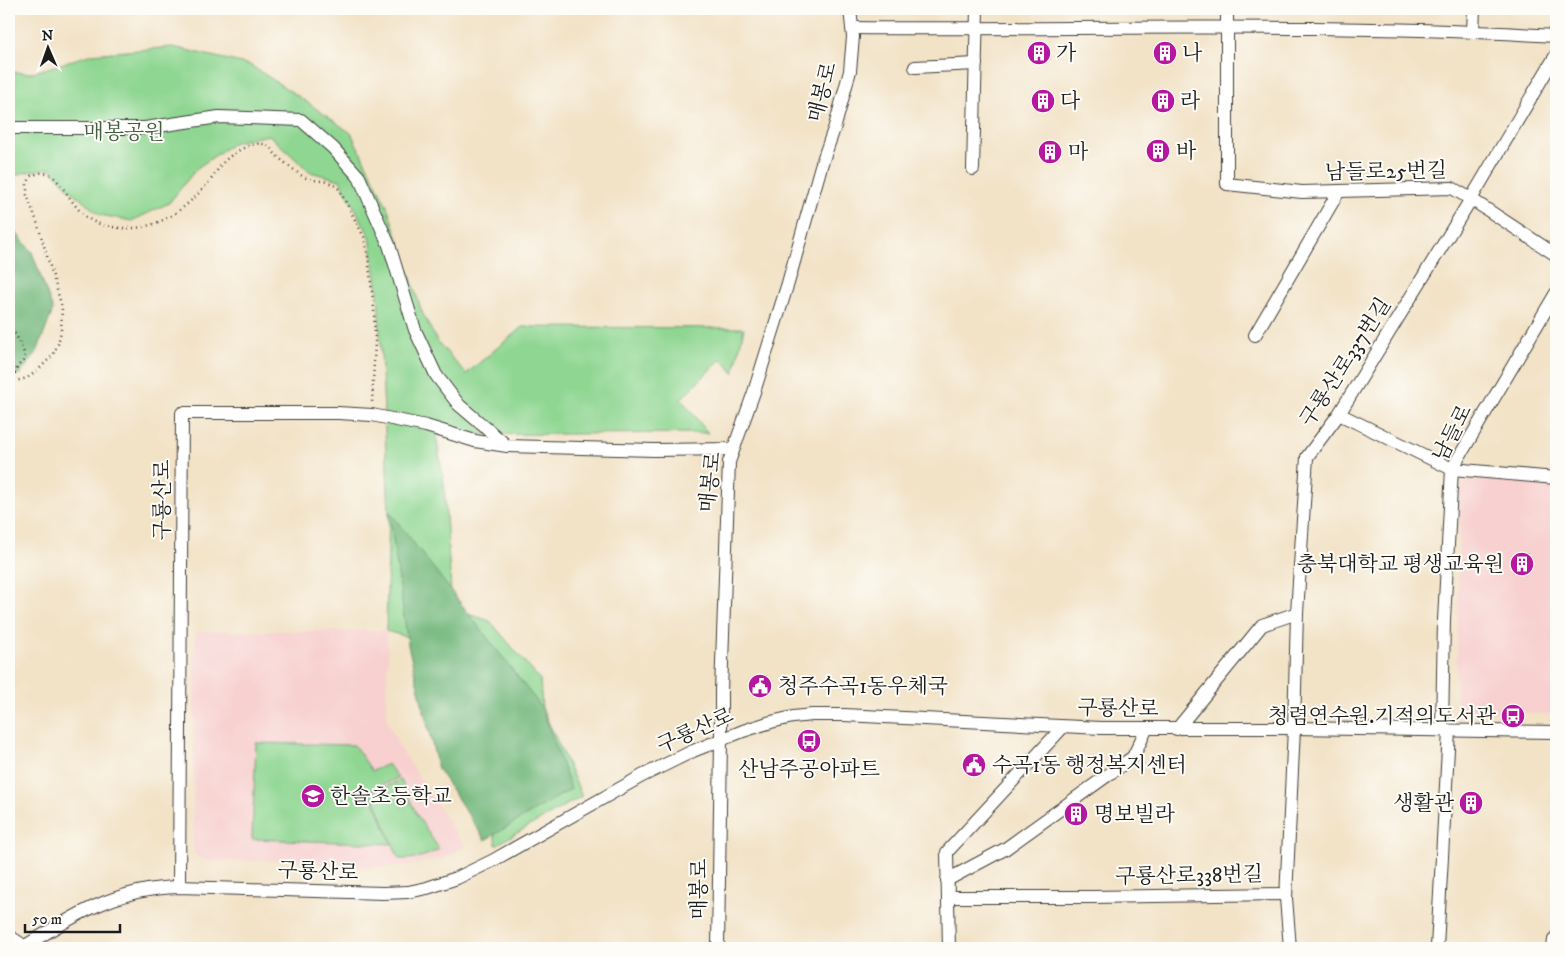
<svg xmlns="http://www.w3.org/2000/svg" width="1565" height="957" viewBox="0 0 1565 957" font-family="'IM FELL DW Pica','Noto Serif KR',serif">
<rect width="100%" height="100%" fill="#fdfcf7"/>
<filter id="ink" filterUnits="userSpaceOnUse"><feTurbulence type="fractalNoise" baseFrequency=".02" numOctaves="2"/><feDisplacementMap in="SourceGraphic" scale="10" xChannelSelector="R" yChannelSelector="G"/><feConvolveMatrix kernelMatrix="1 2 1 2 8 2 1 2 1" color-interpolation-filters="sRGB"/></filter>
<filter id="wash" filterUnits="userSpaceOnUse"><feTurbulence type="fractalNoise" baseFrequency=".0096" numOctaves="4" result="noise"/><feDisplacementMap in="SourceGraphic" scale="20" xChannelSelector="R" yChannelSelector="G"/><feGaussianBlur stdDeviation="1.12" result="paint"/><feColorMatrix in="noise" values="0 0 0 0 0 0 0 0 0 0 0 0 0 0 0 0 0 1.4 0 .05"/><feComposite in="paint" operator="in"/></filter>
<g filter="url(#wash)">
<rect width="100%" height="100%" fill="#f2e2c6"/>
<g fill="#f7d0cf">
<polygon points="1469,479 1556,486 1556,714 1467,711 1456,703 1460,488"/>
<polygon points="195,631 386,631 388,652 386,692 387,720 398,745 465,847 443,858 412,865 375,867 336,868 310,861 288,860 207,861 196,856 193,848"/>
</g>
<g fill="#8ed691" stroke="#557956">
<polygon points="173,47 250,65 298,96 351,133 387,206 422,312 437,341 466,374 522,327 744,328 734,373 721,359 681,399 708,433 436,435 444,484 451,591 468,614 490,621 540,680 542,708 582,796 496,845 472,668 450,649 386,631 389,511 378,292 370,237 340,180 310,172 269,135 235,142 197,168 169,203 132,221 100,215 72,192 50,168 22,173 9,178 9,72 32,73 92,54"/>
<polygon points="256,743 354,745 372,771 388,764 398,778 370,791 392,844 252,839"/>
<path d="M401,780L417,815L439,849C428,856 413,860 399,859L372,793Z"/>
</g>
<g fill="#72b77b" stroke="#476a4c">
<polygon points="9,224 32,252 53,310 37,352 20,374 9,375"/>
<polygon points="389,511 542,708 571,789 485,840 438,769 408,645"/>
</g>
</g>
<g filter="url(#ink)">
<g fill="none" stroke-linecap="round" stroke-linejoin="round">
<g stroke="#3c3a36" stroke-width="14">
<g id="minor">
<polyline points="1227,9 1227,184 1302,192 1452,188 1471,199 1556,255"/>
<path d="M852,28C1087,30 1322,22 1556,36"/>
<polyline points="1473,31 1474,9"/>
<polyline points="915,67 976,64"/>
<polyline points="9,128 145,128 219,117 301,120 333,148 359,177 389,245 415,330 436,375 459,405 506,445"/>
<polyline points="973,169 977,9"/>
<polyline points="1255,335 1339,191"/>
<polyline points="1339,414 1452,469 1556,478"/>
<polyline points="1177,729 1262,625 1297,613"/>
<polyline points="1442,730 1444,620 1452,469 1556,293"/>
<polyline points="947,880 1005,849 1133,757 1147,728"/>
<polyline points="179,887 182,413 338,413 372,415 426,426 475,441 507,446 654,450 733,449"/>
<polyline points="948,897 1092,897 1286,894"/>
<polyline points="9,936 27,948"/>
<path d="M22,948C72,916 117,888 179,887L383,893L408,892L427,888L457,878L492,861L642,776L693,751L743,731L771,722L793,717L812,715H844L1101,728H1294L1556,732"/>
<polyline points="718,948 721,740 721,692 729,462 754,392 788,283 821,166 835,126 850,71 853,37 850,9"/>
<polyline points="949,948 947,852 1063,727"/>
<polyline points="1290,948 1286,898 1294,728 1297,613 1307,457 1339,414 1471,199 1556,55"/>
<polyline points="1436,948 1437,947 1449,731"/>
<polyline points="1553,948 1554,940 1556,937"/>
</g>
</g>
<g stroke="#3c3a36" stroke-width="2.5" stroke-dasharray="1 4" stroke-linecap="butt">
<polyline points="9,325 16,335 25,355 23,361 18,366 11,382"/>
<path d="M9,383L27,378L38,370L52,356L58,344L61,331L62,307L37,222L27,195V184L31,176C36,174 43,171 49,174C60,178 74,210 89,219C98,225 114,228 125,228C159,230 188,207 209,182C215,175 220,164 228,158C236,151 255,140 266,145C270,147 274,153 277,156C281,160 300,175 304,177C317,183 328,178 339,189L364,237L368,257L374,309L375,341L372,403"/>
</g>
<use href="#minor" stroke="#fff" stroke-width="12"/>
</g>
</g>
<defs>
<g id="building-disc" transform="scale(1.25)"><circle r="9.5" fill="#b5179e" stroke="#fdfcf7"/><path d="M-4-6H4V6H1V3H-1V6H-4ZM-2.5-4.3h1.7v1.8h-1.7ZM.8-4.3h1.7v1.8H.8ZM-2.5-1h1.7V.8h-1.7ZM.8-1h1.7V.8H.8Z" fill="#fff"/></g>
<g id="civic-disc" transform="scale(1.25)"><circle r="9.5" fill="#b5179e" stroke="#fdfcf7"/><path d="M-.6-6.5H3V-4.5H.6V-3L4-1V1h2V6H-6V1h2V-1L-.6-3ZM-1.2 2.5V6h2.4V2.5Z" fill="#fff"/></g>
<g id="bus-disc" transform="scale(1.25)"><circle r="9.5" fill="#b5179e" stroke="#fdfcf7"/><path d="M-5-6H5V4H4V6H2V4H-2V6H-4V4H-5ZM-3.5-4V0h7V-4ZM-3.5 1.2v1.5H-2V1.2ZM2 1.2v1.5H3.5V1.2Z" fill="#fff"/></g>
<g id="school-disc" transform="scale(1.25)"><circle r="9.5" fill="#b5179e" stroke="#fdfcf7"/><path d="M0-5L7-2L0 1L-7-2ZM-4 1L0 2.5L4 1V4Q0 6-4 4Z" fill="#fff"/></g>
</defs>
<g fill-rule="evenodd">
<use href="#building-disc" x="1039" y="53"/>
<use href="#building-disc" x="1165" y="53"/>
<use href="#building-disc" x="1043" y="101"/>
<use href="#building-disc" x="1163" y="101"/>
<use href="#building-disc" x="1158" y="151"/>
<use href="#building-disc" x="1050" y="152"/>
<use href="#building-disc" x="1522" y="564"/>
<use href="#civic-disc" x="760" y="686"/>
<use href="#bus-disc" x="1513" y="716"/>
<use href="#bus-disc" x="809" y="741"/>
<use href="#civic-disc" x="974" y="765"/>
<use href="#school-disc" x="313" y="796"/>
<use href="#building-disc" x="1471" y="803"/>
<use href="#building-disc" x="1076" y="814"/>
</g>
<g text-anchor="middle" stroke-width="4" stroke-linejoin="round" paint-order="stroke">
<g font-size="21" fill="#1c1c1c" stroke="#fdfcf7" text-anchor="start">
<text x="1056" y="60">가</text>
<text x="1182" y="60">나</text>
<text x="1060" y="108">다</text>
<text x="1180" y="108">라</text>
<text x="1176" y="158">바</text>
<text x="1068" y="159">마</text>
<text x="1504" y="571" text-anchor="end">충북대학교 평생교육원</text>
<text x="778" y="693">청주수곡1동우체국</text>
<text x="1496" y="723" text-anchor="end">청렴연수원.기적의도서관</text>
<text x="992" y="772">수곡1동 행정복지센터</text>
<text x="809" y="776" text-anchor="middle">산남주공아파트</text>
<text x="330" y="803">한솔초등학교</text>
<text x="1454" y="810" text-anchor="end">생활관</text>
<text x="1094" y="821">명보빌라</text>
</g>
<g font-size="21" fill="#1c1c1c" stroke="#fdfcf7">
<text transform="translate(822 92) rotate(-76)" y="7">매봉로</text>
<text transform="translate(1386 171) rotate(-1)" y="7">남들로25번길</text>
<text transform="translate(1345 362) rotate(-57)" y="7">구룡산로337번길</text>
<text transform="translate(1452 433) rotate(-63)" y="7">남들로</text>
<text transform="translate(710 482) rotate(-84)" y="7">매봉로</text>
<text transform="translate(162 500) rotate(-90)" y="7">구룡산로</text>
<text transform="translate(1118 708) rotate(1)" y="7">구룡산로</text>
<text transform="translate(695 730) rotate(-24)" y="7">구룡산로</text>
<text transform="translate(318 871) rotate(2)" y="7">구룡산로</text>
<text transform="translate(1189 875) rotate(-1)" y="7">구룡산로338번길</text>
<text transform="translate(699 889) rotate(-90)" y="7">매봉로</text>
</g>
<g font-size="21" fill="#445d45" stroke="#fdfcf7">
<text x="124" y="139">매봉공원</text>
</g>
</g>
<rect width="1565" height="957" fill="none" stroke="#fdfcf7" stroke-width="30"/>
<g transform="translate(48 48) rotate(358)" stroke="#fdfcf7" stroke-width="4" paint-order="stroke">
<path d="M0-4L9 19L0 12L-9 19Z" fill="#1c1c1c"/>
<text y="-8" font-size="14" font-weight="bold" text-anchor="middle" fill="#1c1c1c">N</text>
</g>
<path d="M25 924v8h95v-8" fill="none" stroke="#1c1c1c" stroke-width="2.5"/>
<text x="32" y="924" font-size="15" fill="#1c1c1c" stroke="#fdfcf7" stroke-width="4" paint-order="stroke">50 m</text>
</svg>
